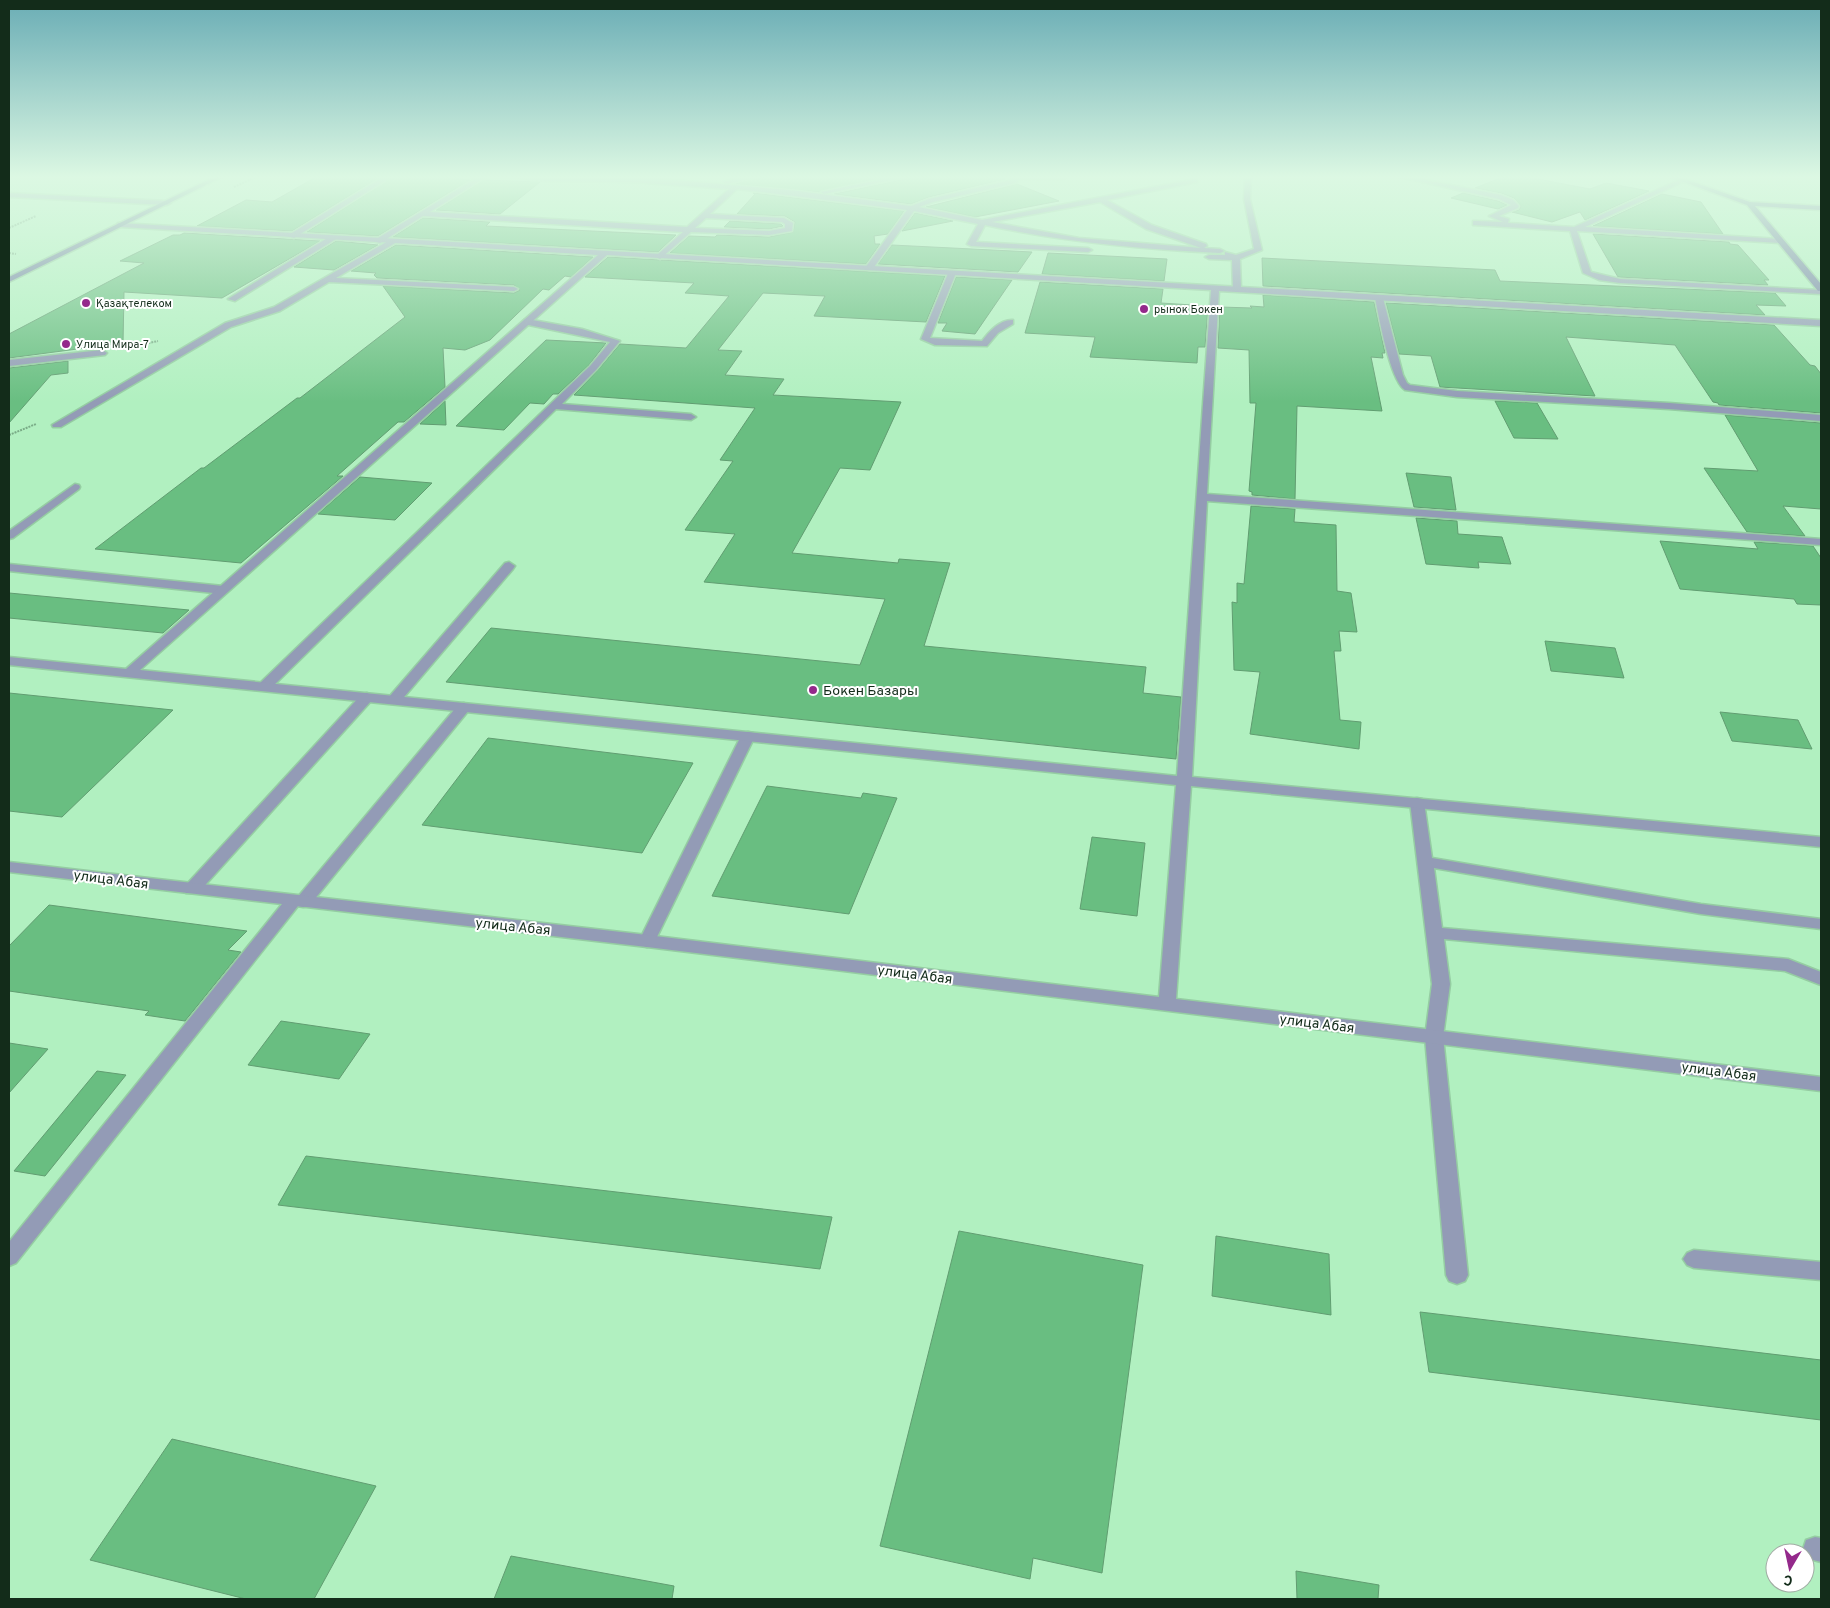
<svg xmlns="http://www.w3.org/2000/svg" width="1830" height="1608" viewBox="0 0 1830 1608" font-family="Overpass,sans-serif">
<rect width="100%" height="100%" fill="#b1f0c0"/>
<g fill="#69be81" stroke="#619d71">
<polygon points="316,177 380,177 292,231 197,226 246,200 272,202"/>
<polygon points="393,177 462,177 458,179 470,180 378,236 307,232"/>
<polygon points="759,177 884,177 819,192 736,184"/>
<polygon points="908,177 999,177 1005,179 929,197 911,204 834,194 906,179"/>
<polygon points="1503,177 1527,177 1590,189 1606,183 1649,191 1585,220 1580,212 1552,222 1512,212 1519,210 1521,206 1514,198 1501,193 1475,188"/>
<polygon points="484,180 540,182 500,214 436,210"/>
<polygon points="1017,184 1059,201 975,217 926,207"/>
<polygon points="753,193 904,211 888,234 874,236 875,244 880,244 866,264 670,253 689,236 715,237 717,235 769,237 793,232 795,222 785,216 737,214 755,194"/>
<polygon points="1463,193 1498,201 1507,205 1498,209 1451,198"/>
<polygon points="1662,194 1701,202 1723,234 1593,226"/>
<polygon points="915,213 953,221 902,231"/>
<polygon points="423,218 490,222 486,226 676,235 658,252 393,237"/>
<polygon points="730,221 781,224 783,226 769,229 724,227"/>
<polygon points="184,233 320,241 222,298 124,292 123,343 9,358 9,334 144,263 120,261 173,235 180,235"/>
<polygon points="1593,234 1729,242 1730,244 1738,245 1769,280 1764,280 1768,285 1618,277"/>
<polygon points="336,241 378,245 334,270 294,267"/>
<polygon points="396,245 593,257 571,277 565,276 549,290 543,289 490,340 465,350 443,348 445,387 404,422 398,422 337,476 343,476 241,563 95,549 201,468 204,468 297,398 300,398 405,317 383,286 514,293 520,290 514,285 377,278 374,275 376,273 351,271"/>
<polygon points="892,245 1032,252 1018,272 878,264"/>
<polygon points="1048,253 1167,259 1164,281 1042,274"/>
<polygon points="608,257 945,276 926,322 814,316 825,296 763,293 718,350 742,351 725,375 784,379 773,395 901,402 870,470 840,468 792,553 898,563 899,559 950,563 924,646 1146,667 1143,693 1181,697 1176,759 446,682 491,628 860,665 885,599 704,582 735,534 685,530 733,461 720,460 755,408 574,395 597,371 620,344 686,348 729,296 685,293 694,283 585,277"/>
<polygon points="1262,258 1495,270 1500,281 1775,293 1786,306 1756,305 1765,315 1263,286"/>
<polygon points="956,277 1012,280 975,334 942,331 947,323 938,323"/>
<polygon points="1040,282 1163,289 1161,303 1208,306 1205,347 1198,347 1197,363 1090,357 1095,337 1025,333"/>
<polygon points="1263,295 1374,302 1385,353 1382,353 1383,358 1371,357 1382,411 1297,406 1295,499 1252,495 1252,492 1249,491 1256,403 1250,403 1249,350 1218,348 1220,307 1252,308 1250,306 1264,307"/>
<polygon points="1386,303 1774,325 1810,365 1815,366 1821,374 1821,413 1719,405 1718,403 1713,402 1675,345 1566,337 1595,396 1440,387 1431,356 1399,354"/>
<polygon points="546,340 606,343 589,365 558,394 553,394 544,404 530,403 504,430 456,426"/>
<polygon points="68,361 68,373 51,375 9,423 9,368"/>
<polygon points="445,401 446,425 420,424"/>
<polygon points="1495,401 1537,403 1558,439 1514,438"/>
<polygon points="1725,415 1821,423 1821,509 1783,506 1805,536 1747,532 1704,468 1758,471"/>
<polygon points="1406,473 1451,477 1456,510 1414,507"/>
<polygon points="360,477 432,483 395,520 318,514"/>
<polygon points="1251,506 1295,509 1294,522 1336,525 1337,591 1351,593 1357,632 1339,631 1341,651 1334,651 1340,720 1361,722 1359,749 1250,734 1260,672 1234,670 1232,602 1237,603 1237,583 1244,584"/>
<polygon points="1416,518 1457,521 1458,534 1502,537 1511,564 1478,562 1479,568 1426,564"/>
<polygon points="1660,541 1758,549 1754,542 1813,546 1821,558 1821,605 1797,604 1794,599 1680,589"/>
<polygon points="9,593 189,610 163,633 9,618"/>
<polygon points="1545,641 1615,648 1624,678 1551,671"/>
<polygon points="9,693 173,710 62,817 9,811"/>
<polygon points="1720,712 1798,720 1812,749 1732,741"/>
<polygon points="488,738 693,763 642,853 422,825"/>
<polygon points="767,786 861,798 863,793 897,798 849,914 712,896"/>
<polygon points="1092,837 1145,843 1137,916 1080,909"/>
<polygon points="49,905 247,931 228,950 241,952 185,1021 145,1015 149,1011 9,991 9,946"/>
<polygon points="281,1021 370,1034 339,1079 248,1065"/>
<polygon points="9,1043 48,1049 9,1093"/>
<polygon points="97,1071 126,1075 45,1176 14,1171"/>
<polygon points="306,1156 832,1217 820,1269 278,1205"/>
<polygon points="959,1231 1143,1265 1102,1573 1033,1558 1030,1579 880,1546"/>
<polygon points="1216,1236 1329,1254 1331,1315 1212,1296"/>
<polygon points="1420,1312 1821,1360 1821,1420 1429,1372"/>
<polygon points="172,1439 376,1486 314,1599 246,1599 90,1560"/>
<polygon points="511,1556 674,1586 672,1599 494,1599"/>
<polygon points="1296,1571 1379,1585 1378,1599 1297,1599"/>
</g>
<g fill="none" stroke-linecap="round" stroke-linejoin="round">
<g stroke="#95cda2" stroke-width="3">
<g id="lane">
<polygon points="383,177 391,177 294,238 287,236"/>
<path d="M478,177H486L430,212L687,227L729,189L631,182L549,181L522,179L519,177H617L687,181L798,191L911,206L929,199L1011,180L1014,177H1067L1064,179H1020L1015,183L933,202L919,207L982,220L1195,179L1197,180V182L1107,200L1152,225L1206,244L1207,246L1204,248L1220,249L1224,251L1220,253C1140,249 1063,242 985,225L976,242L1088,248L1092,250L1088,252L971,246L967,244L978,224L914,211L872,270H869L865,268L907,210L737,189L710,214L784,218L793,223L792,231L769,235L691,232L660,259L656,257L657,255L683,232L423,216L380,243L373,241ZM1100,202L1146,229L1201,248L1079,238L992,222ZM706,218L782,222L785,224V228L769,231L695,228Z"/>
<polygon points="743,177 757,177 726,184 723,182"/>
<polygon points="893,177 906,177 824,194 821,192"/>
<polygon points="1245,177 1253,177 1251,179 1250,199 1262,250 1240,259 1241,289 1237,291 1233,289 1232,260 1209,259 1205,257 1209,255 1225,255 1225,252 1236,255 1254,249 1244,199"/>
<polygon points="1399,177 1411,177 1501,195 1513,200 1519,206 1518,208 1499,216 1509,219 1508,223 1574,227 1681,179 1685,179 1685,181 1585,227 1780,239 1784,241 1780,243 1577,231 1591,272 1620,279 1821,290 1821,294 1620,283 1599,280 1583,273 1570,231 1473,225 1473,221 1476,221 1503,222 1489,216 1511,205 1499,199"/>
<polygon points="329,237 336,239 235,301 228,299"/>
<polygon points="390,240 397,242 336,278 514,287 518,289 514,291 329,282 280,311 231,327 61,427 53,427 52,425 225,323 274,307"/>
<path d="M949,271L956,273L930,338L982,341C989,332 1000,319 1013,320V324L998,333L987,346L935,345L921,339Z"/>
<path d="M1376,296L1383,298L1403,375L1407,383L1410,385L1457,391L1669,403L1821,415V421L1669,409L1457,397L1405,390C1390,381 1379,317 1375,298Z"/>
<polygon points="527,319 582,329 620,341 596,370 562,404 691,414 696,417 691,420 556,409 269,690 259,690 257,687 259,684 590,366 610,342 524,324 524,320"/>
<polygon points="102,350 107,353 105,355 9,366 9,360"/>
<polygon points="75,484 79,485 80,487 79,489 13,538 9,539 9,531"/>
<polygon points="509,562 515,566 513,569 399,703 389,703 387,700 389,697 505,563"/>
<polygon points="9,564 223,586 229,590 223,594 9,571"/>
<polygon points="367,693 374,697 372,700 198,893 186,893 184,889 186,885 362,694"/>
<polygon points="464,703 471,707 469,710 309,906 303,907 297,906 295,902 297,898 459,704"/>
<polygon points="748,732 753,733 755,736 655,941 653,945 647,947 641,945 639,941 741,736 743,733"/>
<polygon points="1417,798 1422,799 1424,802 1432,858 1701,904 1821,919 1821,929 1701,914 1434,868 1442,928 1788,959 1821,972 1821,985 1785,971 1444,939 1450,984 1443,1037 1468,1275 1465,1281 1457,1284 1449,1281 1446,1275 1425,1037 1432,984 1410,802 1412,799"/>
<polygon points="1694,1250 1821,1262 1821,1280 1694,1268 1687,1265 1683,1259 1687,1253"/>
<polygon points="1815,1537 1821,1538 1821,1562 1806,1558 1803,1549 1806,1540"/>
</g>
</g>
<g stroke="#95cda2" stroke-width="3">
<g id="street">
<polygon points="9,193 167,201 171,203 167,205 9,197"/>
<path d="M118,223L1821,320V326L1219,291L1207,494L1821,539V545L1207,501L1192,777L1821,837V847L1191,786L1176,999L1821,1077V1091L647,947L298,906L16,1263L9,1266V1242L282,904L9,872V862L647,935L1159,997L1176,785L9,665V657L126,669L598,255L121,227L117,225ZM607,255L1211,290L1177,776L140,670Z"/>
</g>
</g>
<g stroke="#95cda2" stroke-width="3">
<g id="secondary">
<polygon points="214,177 222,177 9,282 9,277"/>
<polygon points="1670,177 1679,177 1750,202 1821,206 1821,210 1755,206 1821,284 1821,291 1818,291 1747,205"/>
</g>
</g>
<g stroke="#7aac87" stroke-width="2" stroke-dasharray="2 1" stroke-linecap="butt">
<polyline points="234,187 256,177"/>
<polyline points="9,228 36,216"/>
<polyline points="9,253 16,254"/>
<polyline points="122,349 158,341"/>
<polyline points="9,435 36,424"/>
</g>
<use href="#lane" fill="#939bb6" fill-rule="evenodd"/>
<use href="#street" fill="#939bb6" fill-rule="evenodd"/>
<use href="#secondary" fill="#6f7aa2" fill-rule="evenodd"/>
</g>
<linearGradient id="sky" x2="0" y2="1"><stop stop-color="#6aadb5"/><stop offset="0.44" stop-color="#dcf8e3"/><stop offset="1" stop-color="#dcf8e3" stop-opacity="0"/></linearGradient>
<rect width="1830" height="402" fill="url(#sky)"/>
<g fill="#94298b" stroke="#fff" stroke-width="2">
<circle cx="86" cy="303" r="5"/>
<circle cx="1144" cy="309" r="5"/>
<circle cx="66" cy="344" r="5"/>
<circle cx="813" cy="690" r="5"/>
</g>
<g text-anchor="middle" stroke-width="4" stroke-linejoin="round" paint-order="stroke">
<g font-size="11" fill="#132c1a" stroke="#fff" text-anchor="start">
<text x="96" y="307">Қазақтелеком</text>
<text x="1154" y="313">рынок Бокен</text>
<text x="76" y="348">Улица Мира-7</text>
</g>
<g font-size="14" fill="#132c1a" stroke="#fff" text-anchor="start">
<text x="823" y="695">Бокен Базары</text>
</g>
<g font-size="14" fill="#132c1a" stroke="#fff">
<text transform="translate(111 879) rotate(7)" y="5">улица Абая</text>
<text transform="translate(513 926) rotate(6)" y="5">улица Абая</text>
<text transform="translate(915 974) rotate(7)" y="5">улица Абая</text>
<text transform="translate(1317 1023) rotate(7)" y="5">улица Абая</text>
<text transform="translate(1719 1071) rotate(7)" y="5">улица Абая</text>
</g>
</g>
<rect width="1830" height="1608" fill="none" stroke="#132c1a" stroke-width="20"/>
<g transform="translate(1790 1568) rotate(189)"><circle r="24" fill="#ffffff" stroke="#a1aba3"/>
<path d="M0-4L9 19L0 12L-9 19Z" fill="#94298b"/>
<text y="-8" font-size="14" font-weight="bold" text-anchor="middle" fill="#132c1a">С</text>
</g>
</svg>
